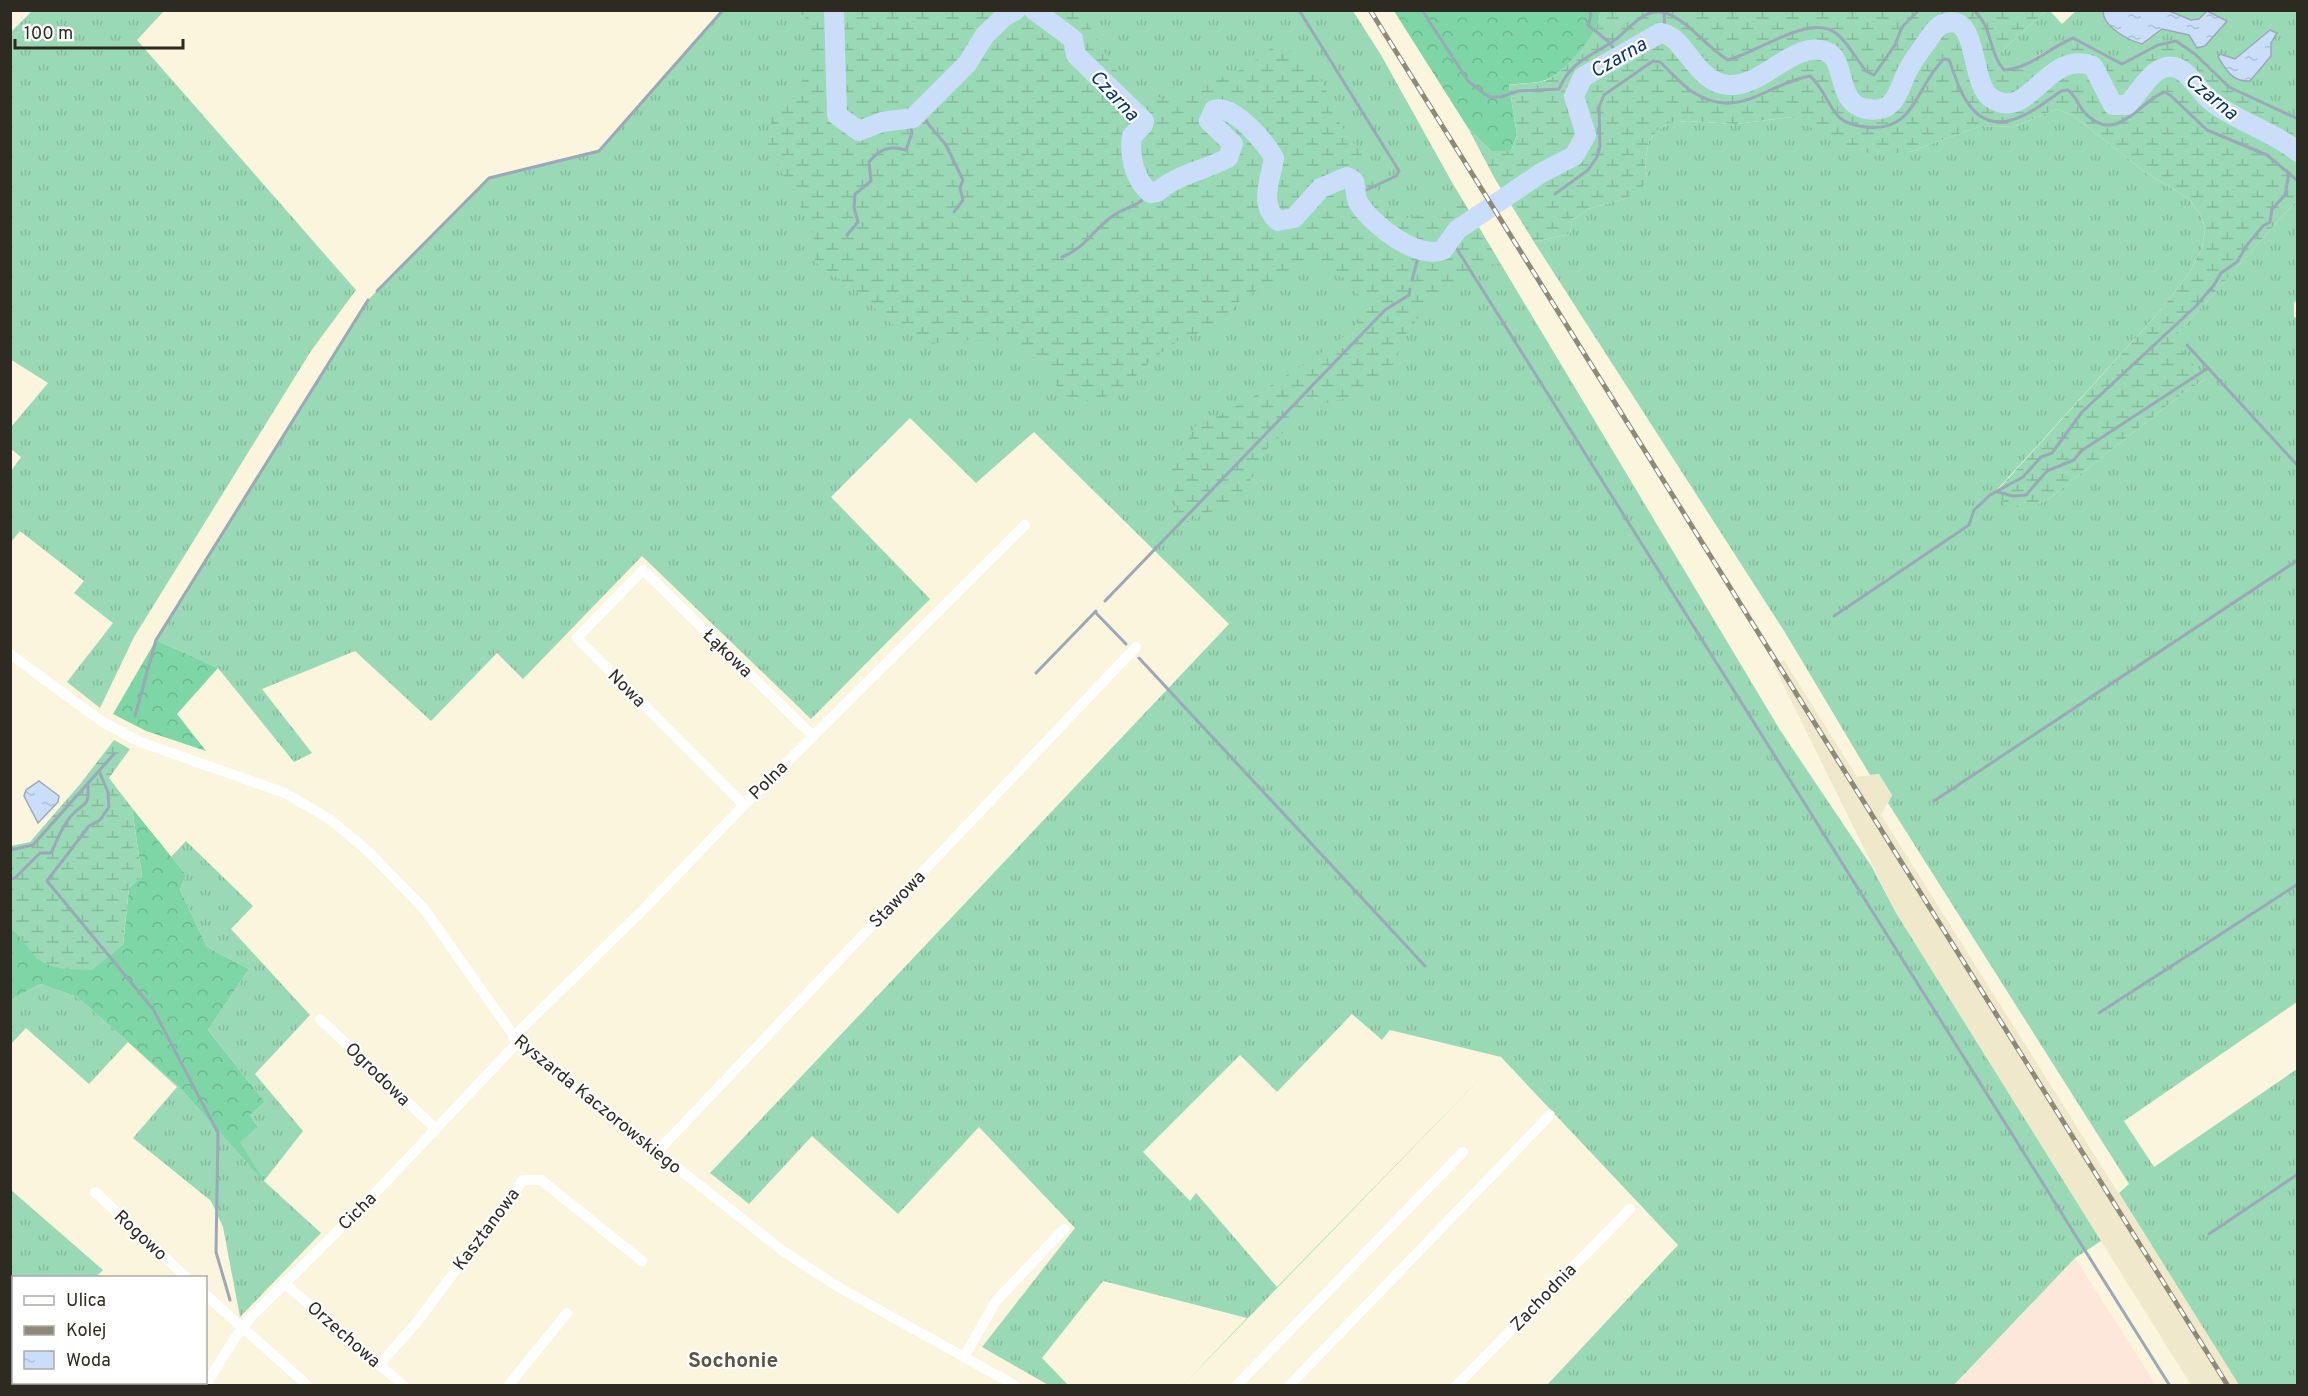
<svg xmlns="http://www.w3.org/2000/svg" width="2308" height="1396" viewBox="0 0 2308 1396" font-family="Overpass,sans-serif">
<defs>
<pattern id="grass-tufts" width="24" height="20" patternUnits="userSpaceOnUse" patternTransform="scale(1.5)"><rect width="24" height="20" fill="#9ad9b5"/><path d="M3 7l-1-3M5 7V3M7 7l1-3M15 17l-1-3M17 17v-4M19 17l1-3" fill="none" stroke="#85ba9b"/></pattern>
<pattern id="forest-crowns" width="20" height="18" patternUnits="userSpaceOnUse" patternTransform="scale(1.5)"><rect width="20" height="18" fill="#7ed6a6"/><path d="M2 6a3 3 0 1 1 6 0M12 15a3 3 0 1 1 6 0" fill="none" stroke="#6db88f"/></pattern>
<pattern id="wetland-marsh" width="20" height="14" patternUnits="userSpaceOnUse" patternTransform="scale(1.5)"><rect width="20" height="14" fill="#9ad9b5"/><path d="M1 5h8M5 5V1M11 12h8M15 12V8" fill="none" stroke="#85ba9b"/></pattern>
<pattern id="water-ripples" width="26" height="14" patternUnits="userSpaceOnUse" patternTransform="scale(1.5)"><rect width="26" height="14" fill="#cadefa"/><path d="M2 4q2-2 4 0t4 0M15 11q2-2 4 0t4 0" fill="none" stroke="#aebfd6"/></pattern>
</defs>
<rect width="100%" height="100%" fill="#fbf5dd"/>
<polygon fill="#fde6da" points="2075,1258 2156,1385 1954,1386"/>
<polygon fill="#f0e8ca" points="1784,660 1857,777 1879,774 1892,795 1881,815 2239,1385 2191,1385 1896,913 1774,666"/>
<g fill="url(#grass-tufts)" fill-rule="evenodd">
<polygon points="32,11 164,11 137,40 356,290 311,351 134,637 100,708 67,682 113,623 74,593 84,581 20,531 11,542 11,471 21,457 11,449 11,427 48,383 10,359 11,32"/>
<path d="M723,11H1353L1381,55L1453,184L1780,730L1872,867L1896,913L2101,1241L2075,1258L1954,1385H1547L1678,1245L1501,1057L1183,1385L1247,1318L1103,1281L1042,1358L1068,1385L1050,1386L982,1347L1075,1228L979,1127L898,1214L812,1136L749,1204L710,1173L1229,624L1034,432L976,483L910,418L831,497L930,599L811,719L642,556L523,679L497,653L431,721L355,651L262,689L312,753L294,762L218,668L156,640L368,300L489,178L599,151ZM1352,1014L1382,1040L1390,1030L1501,1057L1277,1287L1196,1193L1190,1201L1143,1152L1240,1055L1277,1092Z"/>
<path d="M2046,11H2050L2062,24L2076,11H2297V119L2229,87L2195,54L2158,45L2122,64C2086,42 2073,34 2034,58C2024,64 2016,70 2004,70L1996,56Z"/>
<polygon points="2057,109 2074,116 2146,173 2188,198 2202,217 2205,229 2202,248 2190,272 2160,311 1996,491 2028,509 2050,498 2187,390 2205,380 2172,340 2297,200 2298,298 2294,303 2294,317 2298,318 2297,1002 2124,1121 2154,1167 2297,1069 2297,1385 2239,1385 2119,1193 2129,1184 1888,803 1892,795 1879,774 1870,775 1786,634 1534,242 1570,234 1572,220 1588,209 1624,199 1647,178 1645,162 1649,141 1658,130 1669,123 1688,121 1736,124 1791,117 1807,124 1909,152 1981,126 2013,127"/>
<polygon points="186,841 253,906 231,929 310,1015 255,1074 303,1131 264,1181 321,1233 240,1317 223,1227 211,1201 133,1138 177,1087 128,1042 89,1084 26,1028 11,1044 11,1000 40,984 77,997 178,1086 261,1177 239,1142 258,1127 250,1115 265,1102 208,1030 249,969 207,947 180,890 186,875 171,857"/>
<polygon points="11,1190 103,1270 96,1277 14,1278 14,1368 11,1371"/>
</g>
<g fill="url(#forest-crowns)">
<path d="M1394,11H1600C1601,32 1570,66 1552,77C1542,84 1521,83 1509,85L1517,135L1511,151H1491L1468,128Z"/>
<polygon points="156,640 218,668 177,714 206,751 146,731 113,714"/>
<polygon points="132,808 186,875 180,890 207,947 249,969 208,1030 265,1102 250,1115 258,1127 240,1142 264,1181 178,1086 77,997 40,984 11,1000 11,928 23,939 38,959 123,945 129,888 142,876"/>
</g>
<g fill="url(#wetland-marsh)">
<path d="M794,11H1079C1096,32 1113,75 1135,89C1145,95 1160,97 1171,101L1201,82L1225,77L1247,67L1277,44L1313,65L1326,90L1333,114L1361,153L1382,205L1406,218L1448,209L1460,196L1500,263L1466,277L1431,300L1404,337L1389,374L1347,398L1322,404L1297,419L1266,450L1257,471L1234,502L1178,526L1162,543L1176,505L1172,469L1196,425L1245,402L1327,349L1353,330L1367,306L1347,279L1305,261L1241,300L1216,327L1179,340L1151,360L1126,386L1094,403L1063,395L1042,363L1006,341L962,340L929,344L892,324L856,291L815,262L813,230L768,147L772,112L793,96L807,72L813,39L805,16Z"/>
<path d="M1600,11H2046L1996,56L2004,70C2028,69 2051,47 2073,38L2122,64L2158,45L2176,41L2195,54L2229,87L2297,119V200L2173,339L2205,380L2187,390L2050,498L2029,509L2005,505L1996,492L2160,311L2190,272L2202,248L2205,229L2202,217L2188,198L2146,173L2074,116L2057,109L2013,127L1981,126L1909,152L1878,155L1852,149L1791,117L1736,124L1688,121L1669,123L1658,130L1649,141L1645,162L1647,178L1641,190L1624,199L1588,209L1572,220L1570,234L1534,242L1495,179L1468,128L1491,151H1511L1517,135L1509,85C1521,83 1541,84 1551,78C1569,66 1601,32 1600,11Z"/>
<path d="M114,740L130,749L109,778L132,808L142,876L129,888L123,945L92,970C74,969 49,971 36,957C27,947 21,937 11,928V846L30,842L81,783Z"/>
</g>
<g fill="url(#water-ripples)" stroke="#9ba8b9" stroke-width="1.5">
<path d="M2103,11H2169L2191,20L2199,19L2207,11L2227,21L2205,46L2197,48L2189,35L2162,29L2142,44C2128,40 2103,27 2103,11Z"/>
<path d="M2270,30L2277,33L2271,43V56L2250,81C2231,82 2226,69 2218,57L2220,54L2235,59Z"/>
<polygon points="39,781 59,796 58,802 38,823 24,796 26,790"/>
</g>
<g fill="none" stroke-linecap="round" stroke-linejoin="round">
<g stroke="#9ba8b9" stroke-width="3">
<polyline points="1299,10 1399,171 1396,176 1356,195"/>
<path d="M1422,10L1468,81L1489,97H1501L1518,91L1559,89C1572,59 1592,57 1616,39C1630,28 1646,6 1666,13C1690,22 1706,47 1728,60C1757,53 1811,12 1837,34C1849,44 1857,60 1866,71L1874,75L1895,45L1902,27L1919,10"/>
<polyline points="1589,10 1591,15 1588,25 1609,42 1620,57"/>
<path d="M1973,10C1993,26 1988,52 2004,70C2028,69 2051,47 2073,38L2122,64L2158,45L2176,41L2195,54L2229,87L2298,119"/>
<polyline points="1664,12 1665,33"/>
<polyline points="920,110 929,125 946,145 963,180 960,188 963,200 954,212"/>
<path d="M1555,194L1588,170L1597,157L1600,146L1599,107L1604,95L1653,61L1660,62C1670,71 1680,83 1691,91C1739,122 1763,85 1810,76C1823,87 1828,106 1840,118C1847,124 1857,126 1866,127C1916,133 1915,86 1944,59L1949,60C1954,72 1957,84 1963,95C1989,145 2030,114 2061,91L2068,90C2076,96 2078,105 2084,112C2115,147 2139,102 2164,92L2170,95L2207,130L2267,155L2298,181"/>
<path d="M847,235L858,222L854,208L855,194L871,181L869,162C880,149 889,145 906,150L912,133L908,119"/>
<polyline points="1450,238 2170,1386"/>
<path d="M1062,257C1086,248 1094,228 1114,215C1127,207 1139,206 1150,193"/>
<polyline points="1412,280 1420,250"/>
<polyline points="377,291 489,178 599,151 723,10"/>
<polyline points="2187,345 2208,368"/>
<polyline points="1998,492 2013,496 2026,495 2047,471 2074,460 2081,451 2208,368 2298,466"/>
<polyline points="1105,601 1385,310 1409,295 1410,289"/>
<polyline points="1095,612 1126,644"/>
<polyline points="1834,616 1969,525 1974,510 1990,495 2023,477 2041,457 2052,453 2082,412 2196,306 2214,285 2221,273 2237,262 2247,245 2263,226 2270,222 2272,209 2285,195 2289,173"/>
<polyline points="1139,658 1425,966"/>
<polyline points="1036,673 1096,611"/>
<polyline points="135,716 156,640 368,300"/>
<polyline points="99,771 108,792 109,807 100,820 89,826 47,881 153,1009 218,1133 216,1252 230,1300"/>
<polyline points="1934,801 2298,560"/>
<polyline points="10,850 33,845 114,754"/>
<path d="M10,879L15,878L40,853H51C57,841 63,824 72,815C85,800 89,810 88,784"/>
<polyline points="2099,1013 2298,884"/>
<polyline points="2209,1234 2298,1174"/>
</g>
<g stroke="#cadefa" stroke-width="20">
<polyline points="834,10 837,115 859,131 882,122 913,118 967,64 985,35 1005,16 1016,10"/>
<path d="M1034,10L1073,39L1076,55L1144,121L1143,125L1132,136C1129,155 1134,179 1150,193L1157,192C1176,175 1205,170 1228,158L1233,144L1209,121L1214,110C1233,103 1266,143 1274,158C1271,179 1258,204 1278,221L1294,218L1321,188L1347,177L1354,181C1356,189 1355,197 1359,204C1373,225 1417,260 1443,250L1457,230L1541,173L1574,156L1586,135L1574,96L1583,77L1660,33C1685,34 1695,84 1729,85C1763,87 1793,41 1825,51C1848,58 1834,104 1867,109C1897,114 1898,89 1908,70C1913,60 1921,50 1928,40C1932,34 1937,26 1943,24C1980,10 1969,83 1991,98C2030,124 2046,48 2093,66L2113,105H2127C2139,94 2149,71 2166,67C2187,63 2196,90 2211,101C2237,122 2271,130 2298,152"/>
</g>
<g stroke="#fff" stroke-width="10">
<polyline points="10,654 101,721 140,742 285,793 331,820 369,852 425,910 518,1042 783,1251 840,1288 1016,1386"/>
<polyline points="744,805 577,638 643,570 813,736"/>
<polyline points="320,1019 436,1129"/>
<polyline points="513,1037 645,908 744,805 1025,525"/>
<polyline points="657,1152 1136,647"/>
<polyline points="95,1192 187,1278"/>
<polyline points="284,1283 404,1386"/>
<polyline points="206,1295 308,1386"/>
<polyline points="964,1357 996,1301 1064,1229"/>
<polyline points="379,1365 417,1322 523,1180 541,1180 642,1261"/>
<polyline points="205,1386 235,1338 252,1316 362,1207 518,1042"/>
<polyline points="508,1386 567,1313"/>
<polyline points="1236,1386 1463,1152"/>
<polyline points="1289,1386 1550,1115"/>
<polyline points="1456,1386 1630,1209"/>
</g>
<g stroke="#8e8a7a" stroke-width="5">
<polyline id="rail" points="1370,10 2228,1386"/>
</g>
<use href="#rail" stroke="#fff" stroke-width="3" stroke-dasharray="9" stroke-linecap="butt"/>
</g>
<g text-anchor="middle" stroke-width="4.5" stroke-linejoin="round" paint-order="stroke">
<g font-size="18" fill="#2c2a21" stroke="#fff">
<text transform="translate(728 653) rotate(44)" y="6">Łąkowa</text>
<text transform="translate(627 688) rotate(45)" y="6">Nowa</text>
<text transform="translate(768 780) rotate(-45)" y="6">Polna</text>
<text transform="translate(897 899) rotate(-46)" y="6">Stawowa</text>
<text transform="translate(378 1074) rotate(44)" y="6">Ogrodowa</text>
<text transform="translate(598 1104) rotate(39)" y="6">Ryszarda Kaczorowskiego</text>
<text transform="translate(357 1211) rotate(-45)" y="6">Cicha</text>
<text transform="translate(486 1229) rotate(-53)" y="6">Kasztanowa</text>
<text transform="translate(141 1235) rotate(43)" y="6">Rogowo</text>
<text transform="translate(1543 1297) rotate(-46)" y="6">Zachodnia</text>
<text transform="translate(344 1334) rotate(41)" y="6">Orzechowa</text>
</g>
<g font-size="20" font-style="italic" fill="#07336e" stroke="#fff">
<text transform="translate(1618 57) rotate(-30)" y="7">Czarna</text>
<text transform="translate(1115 95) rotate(47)" y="7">Czarna</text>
<text transform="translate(2212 96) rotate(39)" y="7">Czarna</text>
</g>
<g font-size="21" font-weight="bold" fill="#5b5642" stroke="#fff">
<text x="733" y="1367">Sochonie</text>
</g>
</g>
<rect width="2308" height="1396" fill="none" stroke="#2c2a21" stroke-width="24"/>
<rect x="12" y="1276" width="195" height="108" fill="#ffffff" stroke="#abaaa6" stroke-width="1.5"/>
<rect x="24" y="1296" width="30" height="9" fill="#ffffff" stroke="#abaaa6" stroke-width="1.5"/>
<text x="66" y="1306" font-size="18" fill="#2c2a21">Ulica</text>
<rect x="24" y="1326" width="30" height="9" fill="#8e8a7a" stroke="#abaaa6" stroke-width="1.5"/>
<text x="66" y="1336" font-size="18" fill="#2c2a21">Kolej</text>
<rect x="24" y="1351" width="30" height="18" fill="url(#water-ripples)" stroke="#abaaa6" stroke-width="1.5"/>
<text x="66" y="1366" font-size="18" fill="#2c2a21">Woda</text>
<path d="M15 39v9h168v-9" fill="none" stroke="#2c2a21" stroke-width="3"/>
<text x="24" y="39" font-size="18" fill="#2c2a21" stroke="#ffffff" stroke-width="4.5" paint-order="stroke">100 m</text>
</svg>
